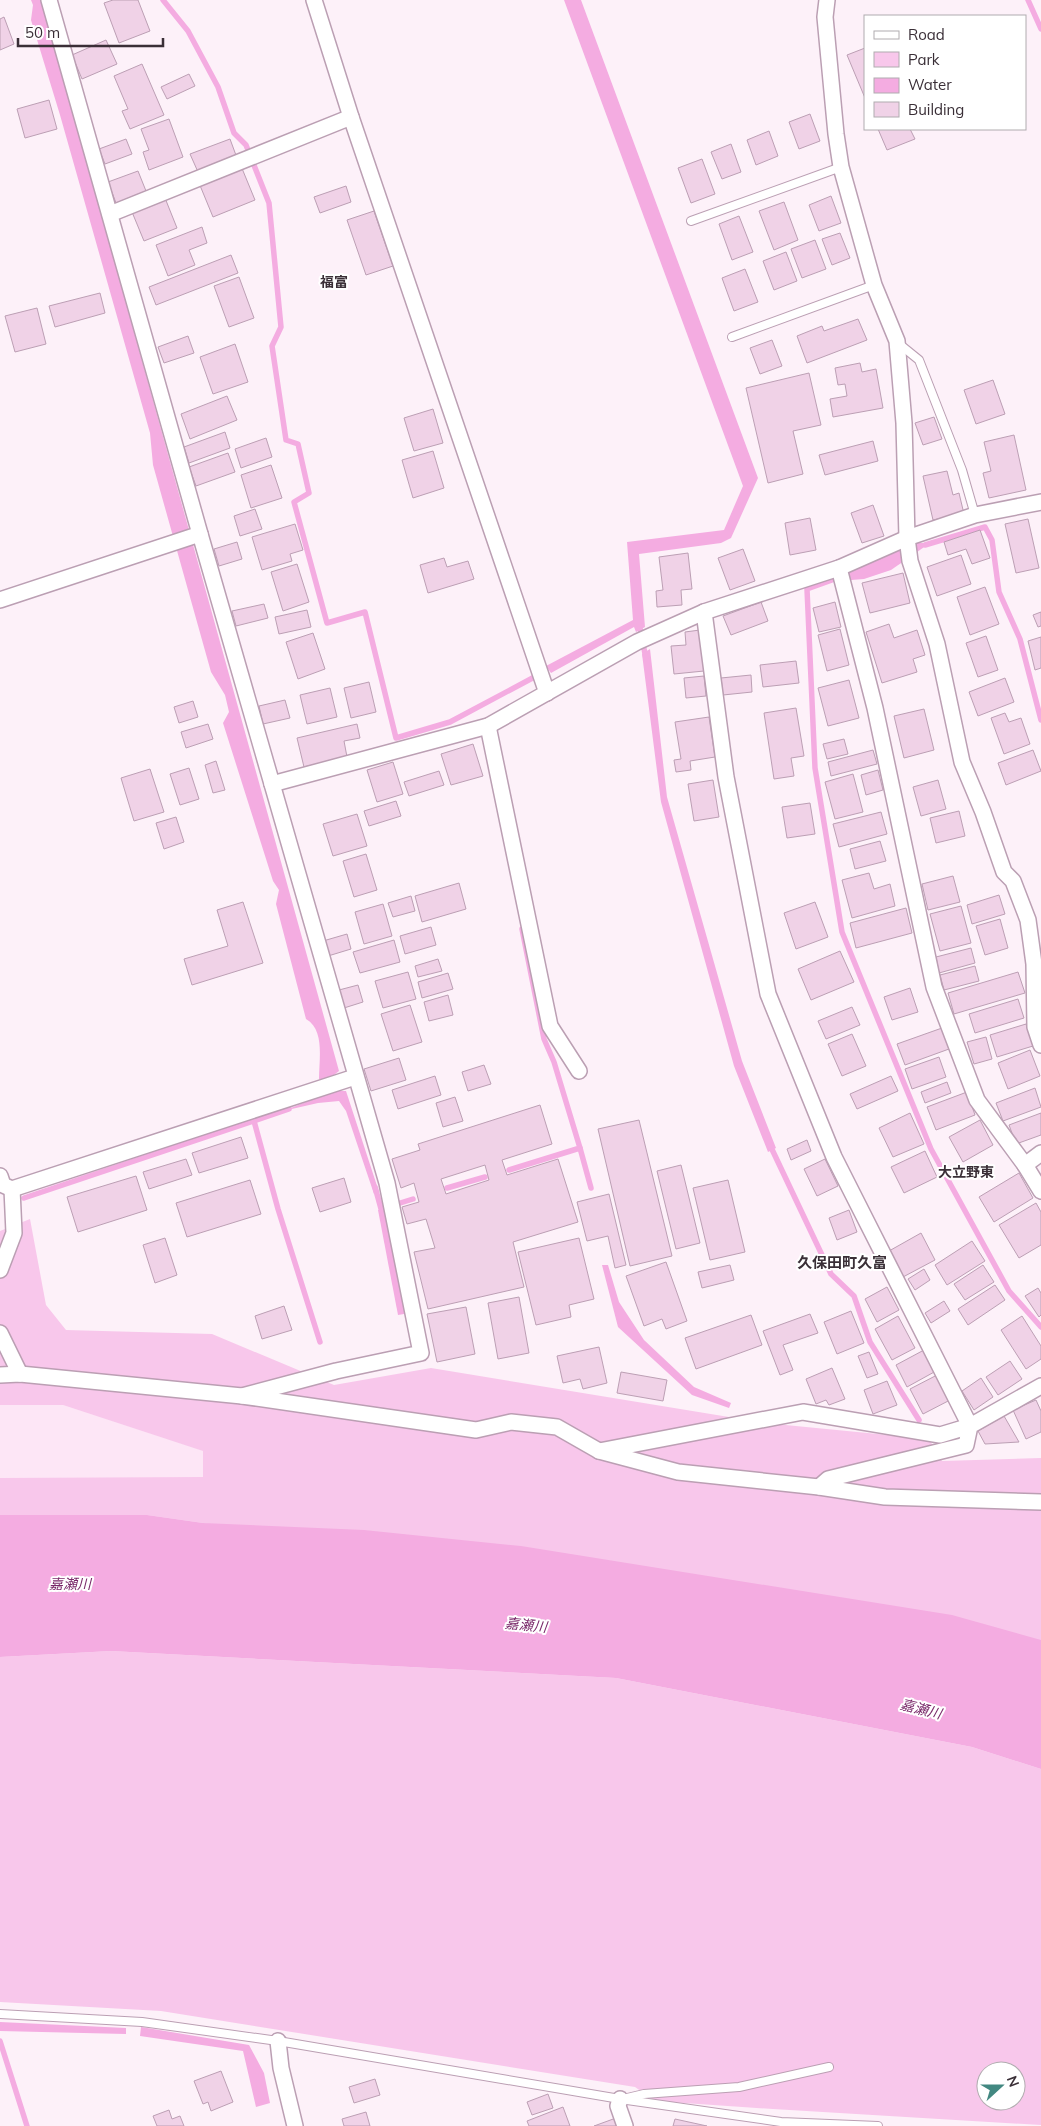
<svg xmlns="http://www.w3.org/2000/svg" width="1041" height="2126" viewBox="0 0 1041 2126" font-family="Mulish,'Noto Sans JP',sans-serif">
<rect width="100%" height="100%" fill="#fdf1f9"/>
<polygon fill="#fde6f6" points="0,1405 63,1405 204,1451 203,1523 0,1577"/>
<g fill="#f8c7eb" fill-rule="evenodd">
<polygon points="30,1219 46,1305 66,1330 212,1334 334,1385 431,1368 765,1423 929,1439 942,1461 1041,1458 1041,1685 203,1523 147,1515 0,1515 0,1478 203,1477 203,1451 63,1405 0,1405 0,1231"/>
<path d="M111,1651L616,1678L972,1747L1041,1769V2125L773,2109L655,2101L635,2087L161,2011L0,2002V1657ZM986,2071H1016V2101H986Z"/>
</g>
<g fill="#f4ace1">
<path d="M31,0H42L339,1071L329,1079H319C319,1059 325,1030 306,1019L276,904L279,890L273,881L223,723L229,712L225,695L211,672L153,465L150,433L60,115L31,20L33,5Z"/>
<polygon points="564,0 581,0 758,478 731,538 721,543 639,554 645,627 636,632 634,627 551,673 546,666 633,620 627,542 724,530 743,486"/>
<polygon points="917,543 930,543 891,570 864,579 826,582"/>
<polygon points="650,649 667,797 742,1061 776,1148 768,1152 734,1066 661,802 642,654"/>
<polygon points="334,1091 346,1091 379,1192 374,1194 346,1111 339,1101 318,1103 283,1111"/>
<polygon points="378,1210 384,1210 410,1313 398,1315"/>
<polygon points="602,1265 608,1265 619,1302 644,1340 694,1387 731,1403 729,1408 692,1395 618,1327"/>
<polygon points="0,1515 147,1515 203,1523 364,1530 521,1546 952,1615 1041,1640 1041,1769 972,1747 616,1678 111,1651 0,1657"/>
<polygon points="0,2022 126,2028 126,2034 0,2031"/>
<polygon points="141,2027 249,2045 264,2073 270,2103 256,2107 243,2051 140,2036"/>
</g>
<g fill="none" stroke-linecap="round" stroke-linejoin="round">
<g stroke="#f4ace1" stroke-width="5.5">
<polyline points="163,0 188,31 218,87 234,133 246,145 269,203 281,327 272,346 286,440 298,444 309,493 294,502 327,623 365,612 396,738 450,722 540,674"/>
<polyline points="1028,0 1041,29"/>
<polyline points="925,545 985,527 992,540 999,592 1020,639 1041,720"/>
<polyline points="832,580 807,589 815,768 842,932 931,1149 1009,1291 1041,1327"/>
<polyline points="639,623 646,659"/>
<polyline points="254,1121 278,1209 320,1342"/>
<polyline points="769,1143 831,1274 854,1296 870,1342 919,1420"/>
<polyline points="580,1148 591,1188"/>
<polyline points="509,1170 580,1148 554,1062 544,1039 522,929"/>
<polyline points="375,1187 383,1216"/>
<polyline points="447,1188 485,1177"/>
<polyline points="24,1198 289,1109"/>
<polyline points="397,1204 413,1199"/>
<polyline points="0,2041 27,2126"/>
</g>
</g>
<g fill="#f0d2e7" stroke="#bc9fb4" fill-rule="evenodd">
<polygon points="113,0 138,0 150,31 119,43 104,3"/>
<polygon points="4,17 14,44 0,50 0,19"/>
<polygon points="106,40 117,64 82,79 72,55"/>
<polygon points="865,48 865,98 847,55"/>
<polygon points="142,64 164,115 130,129 122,111 128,109 114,76"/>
<polygon points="189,74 195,86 167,99 161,87"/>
<polygon points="49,100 57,129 25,138 17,109"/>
<polygon points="810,114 820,141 799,149 789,122"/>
<polygon points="169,119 183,157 149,170 143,152 149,150 141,129"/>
<polygon points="878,129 910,129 915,139 887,150"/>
<polygon points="769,131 778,156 756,165 747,140"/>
<polygon points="126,139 132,154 105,164 99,149"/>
<polygon points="230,139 237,158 198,172 190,154"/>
<polygon points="731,144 741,172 722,179 711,152"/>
<polygon points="702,159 715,194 691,203 678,168"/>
<polygon points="241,166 255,200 213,217 199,183"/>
<polygon points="138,171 146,191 116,203 108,182"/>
<polygon points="346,186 351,202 320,213 314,197"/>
<polygon points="831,196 841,223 819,231 809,205"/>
<polygon points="165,198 177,228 144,241 132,212"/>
<polygon points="784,202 798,240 774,250 759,211"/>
<polygon points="374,211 393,266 366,275 347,220"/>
<polygon points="739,216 753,252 732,260 719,224"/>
<polygon points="202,227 207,243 189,250 195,265 168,276 156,245"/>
<polygon points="840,233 850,258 832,265 822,239"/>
<polygon points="815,240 826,269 802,278 791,249"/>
<polygon points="786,252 797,281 774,290 763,261"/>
<polygon points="231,255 238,273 156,305 149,287"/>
<polygon points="745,269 758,302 734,311 722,278"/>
<polygon points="239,277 254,318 229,327 214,286"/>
<polygon points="100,293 105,313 55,327 49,306"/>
<polygon points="37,308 46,344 15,352 5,316"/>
<polygon points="858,319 867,340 807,363 797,336 822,326 824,331"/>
<polygon points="188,336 194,353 164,363 158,347"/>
<polygon points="772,340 782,366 760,374 750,348"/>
<polygon points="235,344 248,382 213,394 200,357"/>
<polygon points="860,363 862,372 876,369 883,408 833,417 830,399 847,396 845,384 838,385 835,368"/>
<polygon points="809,373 821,425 793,431 803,474 768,483 746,388"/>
<polygon points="993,380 1005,414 976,424 964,390"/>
<polygon points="227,396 237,420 190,439 181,414"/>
<polygon points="433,409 443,443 414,451 404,418"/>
<polygon points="934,417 942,439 923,445 915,423"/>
<polygon points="225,432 230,448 189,463 184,447"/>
<polygon points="1014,435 1026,490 989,498 983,473 991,471 984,442"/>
<polygon points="266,438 272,457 241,468 235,449"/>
<polygon points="873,441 878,461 825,475 819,455"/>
<polygon points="433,451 444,488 413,498 402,460"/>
<polygon points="228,453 235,472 196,486 189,467"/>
<polygon points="271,465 282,498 251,508 241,475"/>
<polygon points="947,471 953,495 959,493 964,514 933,520 923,476"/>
<polygon points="873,505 884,536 862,543 851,513"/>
<polygon points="255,509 262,529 240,536 234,516"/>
<polygon points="810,518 816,550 790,555 785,523"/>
<polygon points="1028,519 1039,568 1016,573 1005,524"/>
<polygon points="295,524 303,550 290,554 292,561 262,570 252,537"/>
<polygon points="980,530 990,558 972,564 966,549 948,555 944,542"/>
<polygon points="237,542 242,559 219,566 214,549"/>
<polygon points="743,549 755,581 730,590 718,558"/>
<polygon points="688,553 692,589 681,590 682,605 657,607 656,591 663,590 659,557"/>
<polygon points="961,555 971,584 937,596 927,567"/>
<polygon points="444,558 447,567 468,561 474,579 428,593 420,565"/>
<polygon points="297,564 309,602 283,611 271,572"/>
<polygon points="903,573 910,603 870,613 862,583"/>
<polygon points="985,587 999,624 970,635 957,597"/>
<polygon points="761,602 768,621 731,635 723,616"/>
<polygon points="835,602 841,627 819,632 813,608"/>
<polygon points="264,604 268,618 236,626 232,611"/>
<polygon points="307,610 311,627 279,634 275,617"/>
<polygon points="1041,612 1041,626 1038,627 1033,615"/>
<polygon points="889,624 894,638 917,630 925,655 913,659 917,672 882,683 866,632"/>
<polygon points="840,629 849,665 827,671 818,635"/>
<polygon points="700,630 704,671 674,674 671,646 686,645 685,632"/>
<polygon points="313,633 325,669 298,679 286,642"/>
<polygon points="986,636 998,670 978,677 966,643"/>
<polygon points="1041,637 1041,668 1035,670 1028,641"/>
<polygon points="796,661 799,683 763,687 760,665"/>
<polygon points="751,675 752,692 723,695 721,678"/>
<polygon points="704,676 706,696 686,698 684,678"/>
<polygon points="1005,678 1014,702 978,716 969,692"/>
<polygon points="849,680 859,718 828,726 818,688"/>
<polygon points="369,682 376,712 351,718 344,688"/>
<polygon points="330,688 337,717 307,724 300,695"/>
<polygon points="285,700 290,718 263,724 259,706"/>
<polygon points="193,701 198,717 179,723 174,707"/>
<polygon points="796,708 804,756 791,758 794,776 774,779 764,713"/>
<polygon points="924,709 934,750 904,758 894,716"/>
<polygon points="1005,713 1009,722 1021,718 1030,744 1004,754 991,718"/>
<polygon points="709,717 715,757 690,761 691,770 676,772 674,760 681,759 675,722"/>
<polygon points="208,724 213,739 186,748 181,732"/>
<polygon points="357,724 360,738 344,741 347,757 304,767 297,738"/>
<polygon points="844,739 848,754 827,759 823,744"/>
<polygon points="473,744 483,776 451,785 441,754"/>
<polygon points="873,750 877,764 831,776 828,762"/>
<polygon points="1033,750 1041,771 1006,785 998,763"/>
<polygon points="216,761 225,790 213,793 205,765"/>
<polygon points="393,762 403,794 377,802 367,770"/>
<polygon points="189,768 199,799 180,805 170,774"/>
<polygon points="150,769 164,812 134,821 121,778"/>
<polygon points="878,770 883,790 866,795 861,775"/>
<polygon points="439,771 444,785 409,796 404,782"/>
<polygon points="853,774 863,812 835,819 825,782"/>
<polygon points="713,780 719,817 694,821 688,784"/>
<polygon points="938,780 946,809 921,816 913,787"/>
<polygon points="396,801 401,816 369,826 364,811"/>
<polygon points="810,803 815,834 787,838 782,807"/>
<polygon points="959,811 965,836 936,843 930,818"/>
<polygon points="881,812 887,834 839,847 833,824"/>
<polygon points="357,814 367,846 333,856 323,824"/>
<polygon points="176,817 184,842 164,849 156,823"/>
<polygon points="880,841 886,861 855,869 850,849"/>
<polygon points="366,854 377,890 354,897 343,861"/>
<polygon points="869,873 874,889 890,884 895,906 852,918 842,880"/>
<polygon points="953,876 960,902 928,910 922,884"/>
<polygon points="459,883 466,909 422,922 415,896"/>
<polygon points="999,895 1005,914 972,924 967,905"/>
<polygon points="411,896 415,911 393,917 388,903"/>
<polygon points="243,902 263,963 192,985 184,959 228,946 217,910"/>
<polygon points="815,902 828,937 796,949 784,913"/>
<polygon points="383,904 392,936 364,944 355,912"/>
<polygon points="961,906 971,943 940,951 930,914"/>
<polygon points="906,908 912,933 856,948 850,923"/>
<polygon points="1000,919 1008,948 985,955 976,926"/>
<polygon points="431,927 436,945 405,954 400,936"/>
<polygon points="347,934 351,949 328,956 323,941"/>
<polygon points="394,940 400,962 360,973 353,952"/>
<polygon points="971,948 975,963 939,973 936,957"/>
<polygon points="840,951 854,982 811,1000 798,969"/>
<polygon points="438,959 442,971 418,977 415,966"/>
<polygon points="975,966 979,981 944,990 940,975"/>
<polygon points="408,972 416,999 383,1008 375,981"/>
<polygon points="1018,972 1025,993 954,1014 948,993"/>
<polygon points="448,973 453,989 422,998 418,982"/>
<polygon points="358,985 363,1002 344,1008 339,990"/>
<polygon points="910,988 918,1012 892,1020 884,997"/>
<polygon points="448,995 453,1015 429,1021 424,1002"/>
<polygon points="1018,999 1024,1018 975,1033 969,1014"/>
<polygon points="410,1005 422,1042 393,1051 381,1014"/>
<polygon points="852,1007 860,1025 826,1039 818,1021"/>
<polygon points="1026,1024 1033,1046 997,1057 990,1035"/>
<polygon points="942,1028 949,1049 905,1065 897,1044"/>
<polygon points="852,1034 866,1066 842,1076 828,1044"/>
<polygon points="986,1037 992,1059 974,1064 967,1042"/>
<polygon points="1030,1050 1040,1076 1008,1089 998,1063"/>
<polygon points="939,1057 946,1077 912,1089 905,1069"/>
<polygon points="399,1058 406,1080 371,1091 364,1069"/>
<polygon points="484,1065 491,1084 468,1091 462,1072"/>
<polygon points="435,1076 441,1095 398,1109 392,1090"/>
<polygon points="891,1076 898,1091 857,1109 850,1094"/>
<polygon points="947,1082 951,1093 925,1103 921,1092"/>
<polygon points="1035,1088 1041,1107 1003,1121 996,1103"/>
<polygon points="967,1092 975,1115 936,1130 927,1107"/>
<polygon points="455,1097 463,1121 443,1127 436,1103"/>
<path d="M540,1105L552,1144L502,1160L507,1175L558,1159L578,1222L513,1242L524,1287L428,1309L414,1252L435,1248L426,1219L407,1224L402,1207L419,1202L414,1183L401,1188L392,1159L420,1150L418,1144ZM485,1165L489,1180L446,1194L441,1179Z"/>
<polygon points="910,1113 924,1144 893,1157 879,1128"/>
<polygon points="1041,1113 1041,1135 1016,1144 1009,1125"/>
<polygon points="639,1120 672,1256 630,1266 598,1129"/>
<polygon points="980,1120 993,1145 963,1162 949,1137"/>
<polygon points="241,1137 248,1158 199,1173 192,1153"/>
<polygon points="807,1140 811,1151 791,1160 787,1149"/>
<polygon points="925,1151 937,1177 904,1193 891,1167"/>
<polygon points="186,1159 192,1175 149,1189 143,1172"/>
<polygon points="825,1159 838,1186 817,1196 804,1169"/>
<polygon points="681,1165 700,1243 676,1249 657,1171"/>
<polygon points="1019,1173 1033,1198 994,1222 979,1197"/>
<polygon points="136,1176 147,1210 78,1232 67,1197"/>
<polygon points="344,1178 351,1202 320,1212 312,1188"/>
<polygon points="250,1180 261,1214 187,1237 176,1203"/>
<polygon points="728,1180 745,1252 710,1260 693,1188"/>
<polygon points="609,1194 626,1265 615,1268 608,1236 587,1241 577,1202"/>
<polygon points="1036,1203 1041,1212 1041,1245 1019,1258 999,1225"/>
<polygon points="849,1210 857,1232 837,1240 829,1218"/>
<polygon points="921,1233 935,1260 903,1277 889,1251"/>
<polygon points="165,1238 177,1275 155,1283 143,1245"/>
<polygon points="579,1238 594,1299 569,1305 571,1317 536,1325 518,1252"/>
<polygon points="972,1241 985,1261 947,1285 935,1265"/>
<polygon points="666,1262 687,1321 666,1329 662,1319 644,1326 626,1276"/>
<polygon points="730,1265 734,1280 702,1288 698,1272"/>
<polygon points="983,1265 994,1282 965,1300 954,1284"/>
<polygon points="924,1269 930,1280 915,1290 908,1279"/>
<polygon points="995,1285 1005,1300 968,1325 958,1309"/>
<polygon points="887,1287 899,1310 877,1322 865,1299"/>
<polygon points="1038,1288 1041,1293 1041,1315 1039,1317 1025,1296"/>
<polygon points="519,1297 529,1353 498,1359 488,1303"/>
<polygon points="944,1301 950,1311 931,1323 925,1313"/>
<polygon points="284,1306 292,1330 262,1339 255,1316"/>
<polygon points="466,1307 475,1354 437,1362 427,1314"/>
<polygon points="851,1311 864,1343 837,1354 824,1322"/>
<polygon points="810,1314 818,1333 783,1345 793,1370 780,1375 763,1331"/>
<polygon points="751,1315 762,1345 696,1369 685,1338"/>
<polygon points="898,1316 915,1348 892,1360 875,1329"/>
<polygon points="1022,1316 1041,1346 1041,1359 1026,1369 1001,1330"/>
<polygon points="599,1347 607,1383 583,1389 580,1379 563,1383 557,1356"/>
<polygon points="924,1350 936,1371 907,1387 896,1365"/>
<polygon points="869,1352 878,1374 867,1378 858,1356"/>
<polygon points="1010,1361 1022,1379 998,1395 986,1377"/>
<polygon points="832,1368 845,1399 829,1405 826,1400 816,1404 806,1379"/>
<polygon points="621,1372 667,1380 663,1401 617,1393"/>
<polygon points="939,1374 952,1399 923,1414 910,1389"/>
<polygon points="981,1378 993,1397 974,1410 962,1391"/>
<polygon points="887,1381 897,1405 873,1414 864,1390"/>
<polygon points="1036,1400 1041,1411 1041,1432 1026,1439 1013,1410"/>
<polygon points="1004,1416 1019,1442 985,1444 978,1431"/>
<polygon points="221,2071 233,2102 211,2111 208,2102 203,2104 194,2081"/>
<polygon points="375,2079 380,2095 354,2103 349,2087"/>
<polygon points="548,2094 553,2108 532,2115 527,2102"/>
<polygon points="563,2107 570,2126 529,2126 527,2121"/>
<polygon points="169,2110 172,2119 180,2116 184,2126 157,2126 153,2116"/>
<polygon points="366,2112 370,2126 344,2126 342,2119"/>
<polygon points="616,2118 619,2126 594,2126"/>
<polygon points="675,2119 707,2126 673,2126"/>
</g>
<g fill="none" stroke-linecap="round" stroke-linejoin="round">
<g stroke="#bb9fb3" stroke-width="10">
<g id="service">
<polyline points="691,221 841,167"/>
<polyline points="732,337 874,285"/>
<polyline points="898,343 919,360 962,470 975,515"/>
<polyline points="0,2014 142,2022 278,2041 620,2099 781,2122 878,2126"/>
<polyline points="627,2098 644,2094 739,2087 829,2067"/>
</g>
</g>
<g stroke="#bb9fb3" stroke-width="18">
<g id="minor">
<polyline points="49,0 200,534 387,1183 421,1353 336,1371 242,1396"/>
<polyline points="314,0 351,117 547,693"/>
<polyline points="827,0 825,17 836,134 841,167 874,285 897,341 904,423 907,538 910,561 937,644 962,762 983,812 1004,872 1013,881 1028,920 1034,964 1035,1027 1041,1045"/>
<polyline points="110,214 351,117"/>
<polyline points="839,568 875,708 934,987 977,1100 1025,1165 1041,1191"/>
<polyline points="0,600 200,534"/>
<polyline points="488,726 550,1026 579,1071"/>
<polyline points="272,784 488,726 637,642 704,612 839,568 907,538 975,515 1041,502"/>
<polyline points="1025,1165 1041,1153"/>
<polyline points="0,1176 3,1185 12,1189 355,1077"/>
<polyline points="0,1270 14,1233 12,1189"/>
<polyline points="0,1333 20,1374"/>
<polyline points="0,1375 20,1374 242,1396 476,1430 511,1422 557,1427 599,1451 678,1472 819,1487 885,1497 1041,1502"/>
<polyline points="599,1451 803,1412 940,1435 970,1426 834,1157 768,994 726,777 704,612"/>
<polyline points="819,1487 828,1479 966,1445 970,1426 1041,1386"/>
<polyline points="278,2041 281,2068 295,2126"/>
<polyline points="620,2099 618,2106 625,2126"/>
</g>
</g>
<use href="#service" stroke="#fff" stroke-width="8"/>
<use href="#minor" stroke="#fff" stroke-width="15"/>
</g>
<g text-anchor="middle" stroke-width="4" stroke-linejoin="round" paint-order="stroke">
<g font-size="14" font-weight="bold" fill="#3a2f37" stroke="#fff">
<text x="334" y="287">福富</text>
<text x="966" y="1177">大立野東</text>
</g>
<g font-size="14" font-style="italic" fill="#792869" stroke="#fff">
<text x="70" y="1589">嘉瀬川</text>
<text transform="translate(526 1625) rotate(6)" y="5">嘉瀬川</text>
<text transform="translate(921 1709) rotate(14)" y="5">嘉瀬川</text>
</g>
<g font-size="15" font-weight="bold" fill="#3a2f37" stroke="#fff">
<text x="842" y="1268">久保田町久富</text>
</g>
</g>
<rect x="864" y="15" width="162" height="115" fill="#ffffff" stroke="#b0acaf"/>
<rect x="874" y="31" width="25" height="8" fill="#ffffff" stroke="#b0acaf"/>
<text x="908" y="40" font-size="15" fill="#3a2f37">Road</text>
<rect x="874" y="52" width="25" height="15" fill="#f8c7eb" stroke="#b0acaf"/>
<text x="908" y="65" font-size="15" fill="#3a2f37">Park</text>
<rect x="874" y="78" width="25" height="15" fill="#f4ace1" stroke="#b0acaf"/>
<text x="908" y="90" font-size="15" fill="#3a2f37">Water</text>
<rect x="874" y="102" width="25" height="15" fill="#f0d2e7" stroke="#b0acaf"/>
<text x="908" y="115" font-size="15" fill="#3a2f37">Building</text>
<g transform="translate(1001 2086) rotate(69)"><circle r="24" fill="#ffffff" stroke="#b0acaf"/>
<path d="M0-4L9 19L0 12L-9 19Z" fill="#428881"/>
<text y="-8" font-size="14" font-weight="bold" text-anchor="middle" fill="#3a2f37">N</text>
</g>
<path d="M18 38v8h145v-8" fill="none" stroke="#3a2f37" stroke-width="2.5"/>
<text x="25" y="38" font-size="15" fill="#3a2f37" stroke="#ffffff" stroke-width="4" paint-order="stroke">50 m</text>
</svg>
